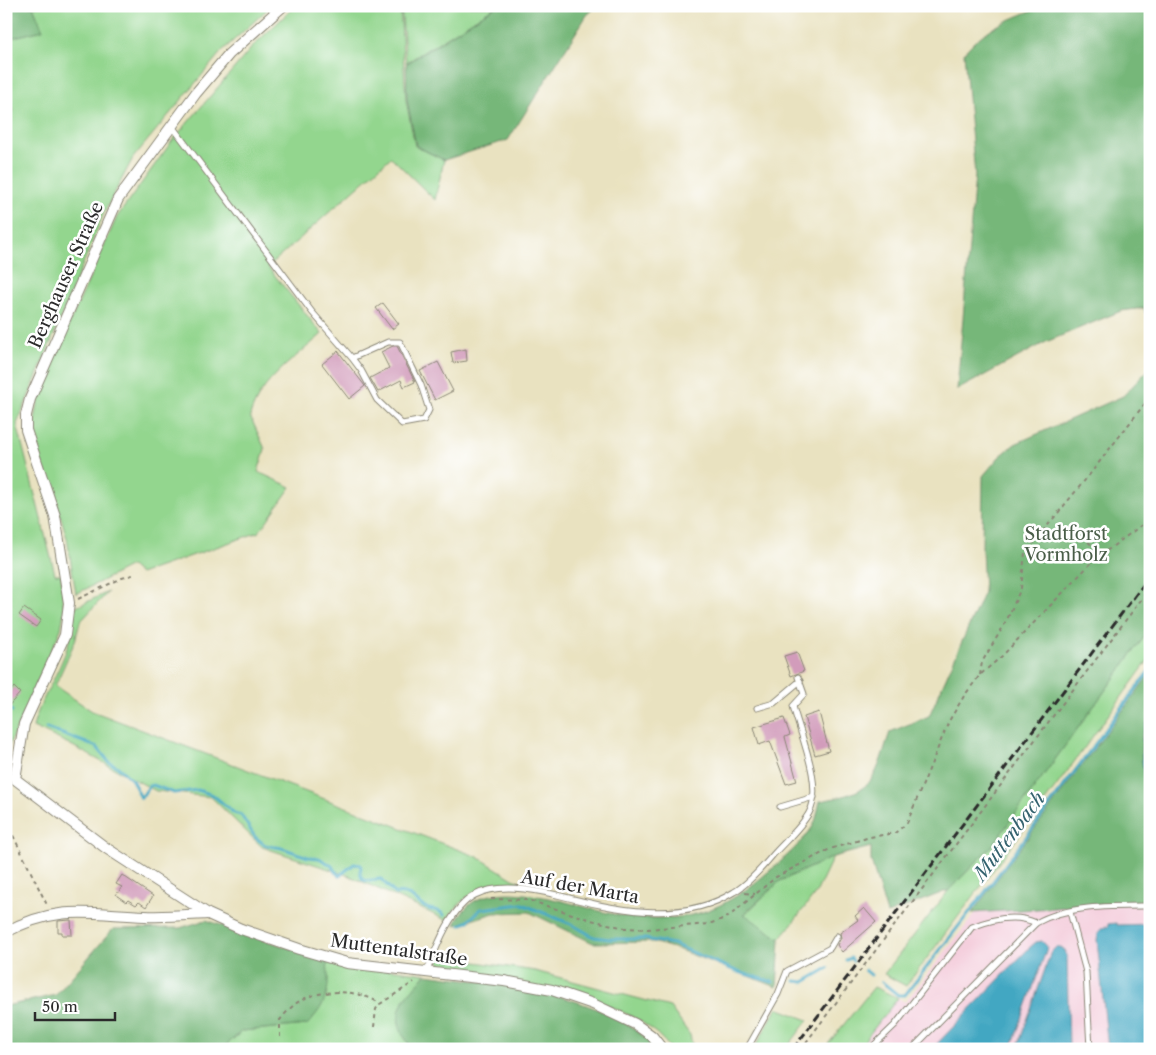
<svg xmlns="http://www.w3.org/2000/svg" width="1156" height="1055" viewBox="0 0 1156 1055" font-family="'Libre Caslon Text',serif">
<rect width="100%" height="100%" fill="#fff"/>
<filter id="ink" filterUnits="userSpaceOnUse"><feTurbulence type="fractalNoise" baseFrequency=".02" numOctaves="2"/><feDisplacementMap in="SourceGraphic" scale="10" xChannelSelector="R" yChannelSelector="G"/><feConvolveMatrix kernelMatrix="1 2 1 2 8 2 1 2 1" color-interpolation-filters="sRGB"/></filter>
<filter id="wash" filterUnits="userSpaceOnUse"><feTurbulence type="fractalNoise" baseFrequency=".0096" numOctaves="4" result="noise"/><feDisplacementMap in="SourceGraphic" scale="20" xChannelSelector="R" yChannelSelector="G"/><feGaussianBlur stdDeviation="1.12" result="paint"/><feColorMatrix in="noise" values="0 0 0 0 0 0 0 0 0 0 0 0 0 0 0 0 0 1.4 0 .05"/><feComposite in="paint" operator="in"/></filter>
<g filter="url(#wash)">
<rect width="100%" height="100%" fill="#e9e2c0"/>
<polygon fill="#f4cfdd" points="1150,678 1150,1049 858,1049 898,998 905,1002 1001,881"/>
<g fill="#93d68e" stroke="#5f805c">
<polygon points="33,6 271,6 222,51 133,158 104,213 17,424 55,574 61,574 64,612 61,629 6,752 6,113 14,111 6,94 6,39 42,30"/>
<path d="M295,6H400L406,100L415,146L444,160L435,200L391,157L268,267L322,334C296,358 260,380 250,416L265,449L258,472L291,487L259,532L140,574L131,566L76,594L67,538L56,501L32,437L41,387L117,217L172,141L254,45Z"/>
<polygon points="401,6 496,6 406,63"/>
<path d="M108,592L80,622L75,641L55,686L92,711L478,857L513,879L534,887C490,882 474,883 446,920L350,876L262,847L211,797L156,791L69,744L33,727C39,703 53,683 62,661C70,644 72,626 74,608Z"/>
<polygon points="1150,629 1150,658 1058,784 906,986 884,974 949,890 992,846"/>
<polygon points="833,857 816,893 780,939 744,915 780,881"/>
<path d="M436,956L535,971L670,1007L690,1035L693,1049H671C638,1006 584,999 535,988C508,982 481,974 453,970L442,967Z"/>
<polygon points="327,961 426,974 404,1000 403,1034 411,1049 222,1049 242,1031 307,1025"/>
<polygon points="874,987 898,998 858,1049 824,1049"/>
<polygon points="777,1008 808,1020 786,1049 754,1049"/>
</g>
<g fill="#76b779" stroke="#507152">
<polygon points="6,6 33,6 43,30 6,39"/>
<polygon points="496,6 597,6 587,15 508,140 444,160 416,146 407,100 406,64"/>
<path d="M1043,6H1150V327L1144,308L1121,311L1046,342L957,390L975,175L964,53C984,27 1014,18 1043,6Z"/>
<path d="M1150,368V629L992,846L949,890L887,914L871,861V847L833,857L780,881L744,914L780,939L777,987L677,949L652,942L593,943L529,912L494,913L455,925C480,862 579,911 625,916C641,918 670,919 686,916C717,911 744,893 768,872C782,861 804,841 813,826C817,819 818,808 820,801C876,791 873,782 890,732L929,716L984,592L982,549L983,476L999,457L1015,444L1123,396Z"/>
<polygon points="1150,674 1150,716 1142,735 1141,751 1150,834 1150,902 972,913"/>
<path d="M206,920L327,961C330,991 328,1002 307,1025L242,1031L222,1049H6V1006L56,995L113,929L180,928Z"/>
<path d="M426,974C498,984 605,992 657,1049H411C409,1043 406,1040 403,1035C389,1008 410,994 426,974Z"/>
</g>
<g fill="#42a7c2" stroke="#366976">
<path d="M1150,717V825C1147,796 1134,741 1150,717Z"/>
<path d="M1116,923L1117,925L1150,924V1049H1108L1097,940C1098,931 1099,929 1108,926V924Z"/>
<polygon points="1042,941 1047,946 1046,951 1011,1049 932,1049 1029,948 1036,942"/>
<polygon points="1056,947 1061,947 1065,950 1067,957 1069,1049 1017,1049 1051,952"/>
</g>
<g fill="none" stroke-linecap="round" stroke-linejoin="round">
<g stroke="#42a7c2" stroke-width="3">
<polyline points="6,708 12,711"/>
<path d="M46,728L97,747L109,762L118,767L132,780L141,798L149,786L153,785L174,793L198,790L213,795L234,813L241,815L255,837L265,845L282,848L308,857L319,858L331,865L339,876L354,864L361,865C359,885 365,881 381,879L395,894C414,891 417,906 429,909C436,911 438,909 444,915"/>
<polyline points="460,925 467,922 481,909 522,904 571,924 594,937 610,939 645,939 673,944 738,972 773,982"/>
<polyline points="846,960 851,958 853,961"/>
<polyline points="865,970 871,975"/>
<polyline points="795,981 804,982 828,968"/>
<polyline points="882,982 898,995 905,995 986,891 1150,670"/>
</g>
</g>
<g id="blocks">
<g fill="#d29cbb">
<polygon points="383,303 399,324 392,329 376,308"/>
<polygon points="393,346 397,346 415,382 404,387 401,380 378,392 370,378 389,368 381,352"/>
<polygon points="466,349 467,361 453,363 451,352"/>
<polygon points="338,351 365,386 349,399 322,364"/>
<polygon points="438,362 453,391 435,400 420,371"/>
<polygon points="24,608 41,620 36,627 19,615"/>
<polygon points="797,652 804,671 791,676 784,656"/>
<polygon points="14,687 20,693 6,709 6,696"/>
<polygon points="819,712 829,751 815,755 804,717"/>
<polygon points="784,718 790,735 785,737 797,781 786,784 770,741 759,745 754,727"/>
<polygon points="122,875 153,896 146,907 139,902 136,905 128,900 126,902 116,895 122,887 116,884"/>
<polygon points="864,908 876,922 842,952 837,945 841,938 840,933 858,920 855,916"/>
<polygon points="71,920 72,935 62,935 62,932 58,932 58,921"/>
</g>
</g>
</g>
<g filter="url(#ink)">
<use href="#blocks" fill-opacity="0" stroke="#8a8676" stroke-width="1"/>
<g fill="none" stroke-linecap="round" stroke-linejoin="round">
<g stroke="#8a8676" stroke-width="7">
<g id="service">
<polyline points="172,126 312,312 352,358 388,342 400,342 421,385 429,410 424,420 402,424 377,400 361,370 352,358"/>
<polyline points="757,708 774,703 800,681"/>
<polyline points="6,774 15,779"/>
<polyline points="780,807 814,797"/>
<polyline points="1070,912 1086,972 1090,1049"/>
<path d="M427,971C436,948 451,907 475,895C499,883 531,889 557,895C613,909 680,926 734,892C748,884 761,869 772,856C784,842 800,829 809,813C824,787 800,734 793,706L804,694L798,677"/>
<polyline points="747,1049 778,994 787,971 830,948 837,936"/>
<path d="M870,1049L895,1025L972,927C992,919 1017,914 1036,923"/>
<path d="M912,1049L1036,923C1068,905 1113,906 1150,906"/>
</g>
</g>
<g stroke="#8a8676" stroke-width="12">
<g id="minor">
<polyline points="283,6 229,54 196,93 118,199 30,399 26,415 26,430 55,516 69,603 65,635 24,724 15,779 106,848 208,914 241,929 299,949 347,963 504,981 552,990 593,1004 635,1024 652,1036 662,1049"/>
<path d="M6,932C57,904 90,914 145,916C166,917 187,915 207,914"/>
</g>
</g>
<g stroke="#8a8676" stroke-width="2" stroke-dasharray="4 4" stroke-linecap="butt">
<polyline points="1088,542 1102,554"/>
<polyline points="78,599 122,578 136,574"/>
<polyline points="980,675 982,662 1006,622 1021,588 1025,553 1090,474 1150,397"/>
<polyline points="6,821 48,907"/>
<polyline points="745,893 755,894"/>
<polyline points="491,899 528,900 591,920 625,928 648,929 709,924 728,917 776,877 830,849 870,837 895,833 907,823 949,721 964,696 980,675 1002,656 1094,560 1150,519"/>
<polyline points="374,1027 376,1009 380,1004 414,982"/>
<path d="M280,1037V1020C284,1015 289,1009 294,1005C314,988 360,988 380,1004"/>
<polyline points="801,1049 1150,588"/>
</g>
<use href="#service" stroke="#fff" stroke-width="5"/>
<use href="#minor" stroke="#fff" stroke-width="10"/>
<polyline stroke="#2b2b2b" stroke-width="3" stroke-dasharray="8 4" stroke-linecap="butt" points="793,1049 1150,576"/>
</g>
</g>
<g text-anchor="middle" stroke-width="5" stroke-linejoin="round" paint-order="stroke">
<g font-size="18" fill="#2b2b2b" stroke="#fff">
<text transform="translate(66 275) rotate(-66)" y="6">Berghauser Straße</text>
<text transform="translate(580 887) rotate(10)" y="6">Auf der Marta</text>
<text transform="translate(399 950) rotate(8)" y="6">Muttentalstraße</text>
</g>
<g font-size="18" fill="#4a5e49" stroke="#fff">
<text x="1066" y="540">Stadtforst<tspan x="1066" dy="21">Vormholz</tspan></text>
</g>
<g font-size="19" font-style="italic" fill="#35636f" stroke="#fff">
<text transform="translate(1009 836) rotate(-53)" y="7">Muttenbach</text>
</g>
</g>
<rect width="1156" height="1055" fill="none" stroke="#fff" stroke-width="25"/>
<path d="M35 1012v8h80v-8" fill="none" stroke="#2b2b2b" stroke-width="2.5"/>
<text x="42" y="1012" font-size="15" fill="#2b2b2b" stroke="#ffffff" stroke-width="4" paint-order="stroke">50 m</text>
</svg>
